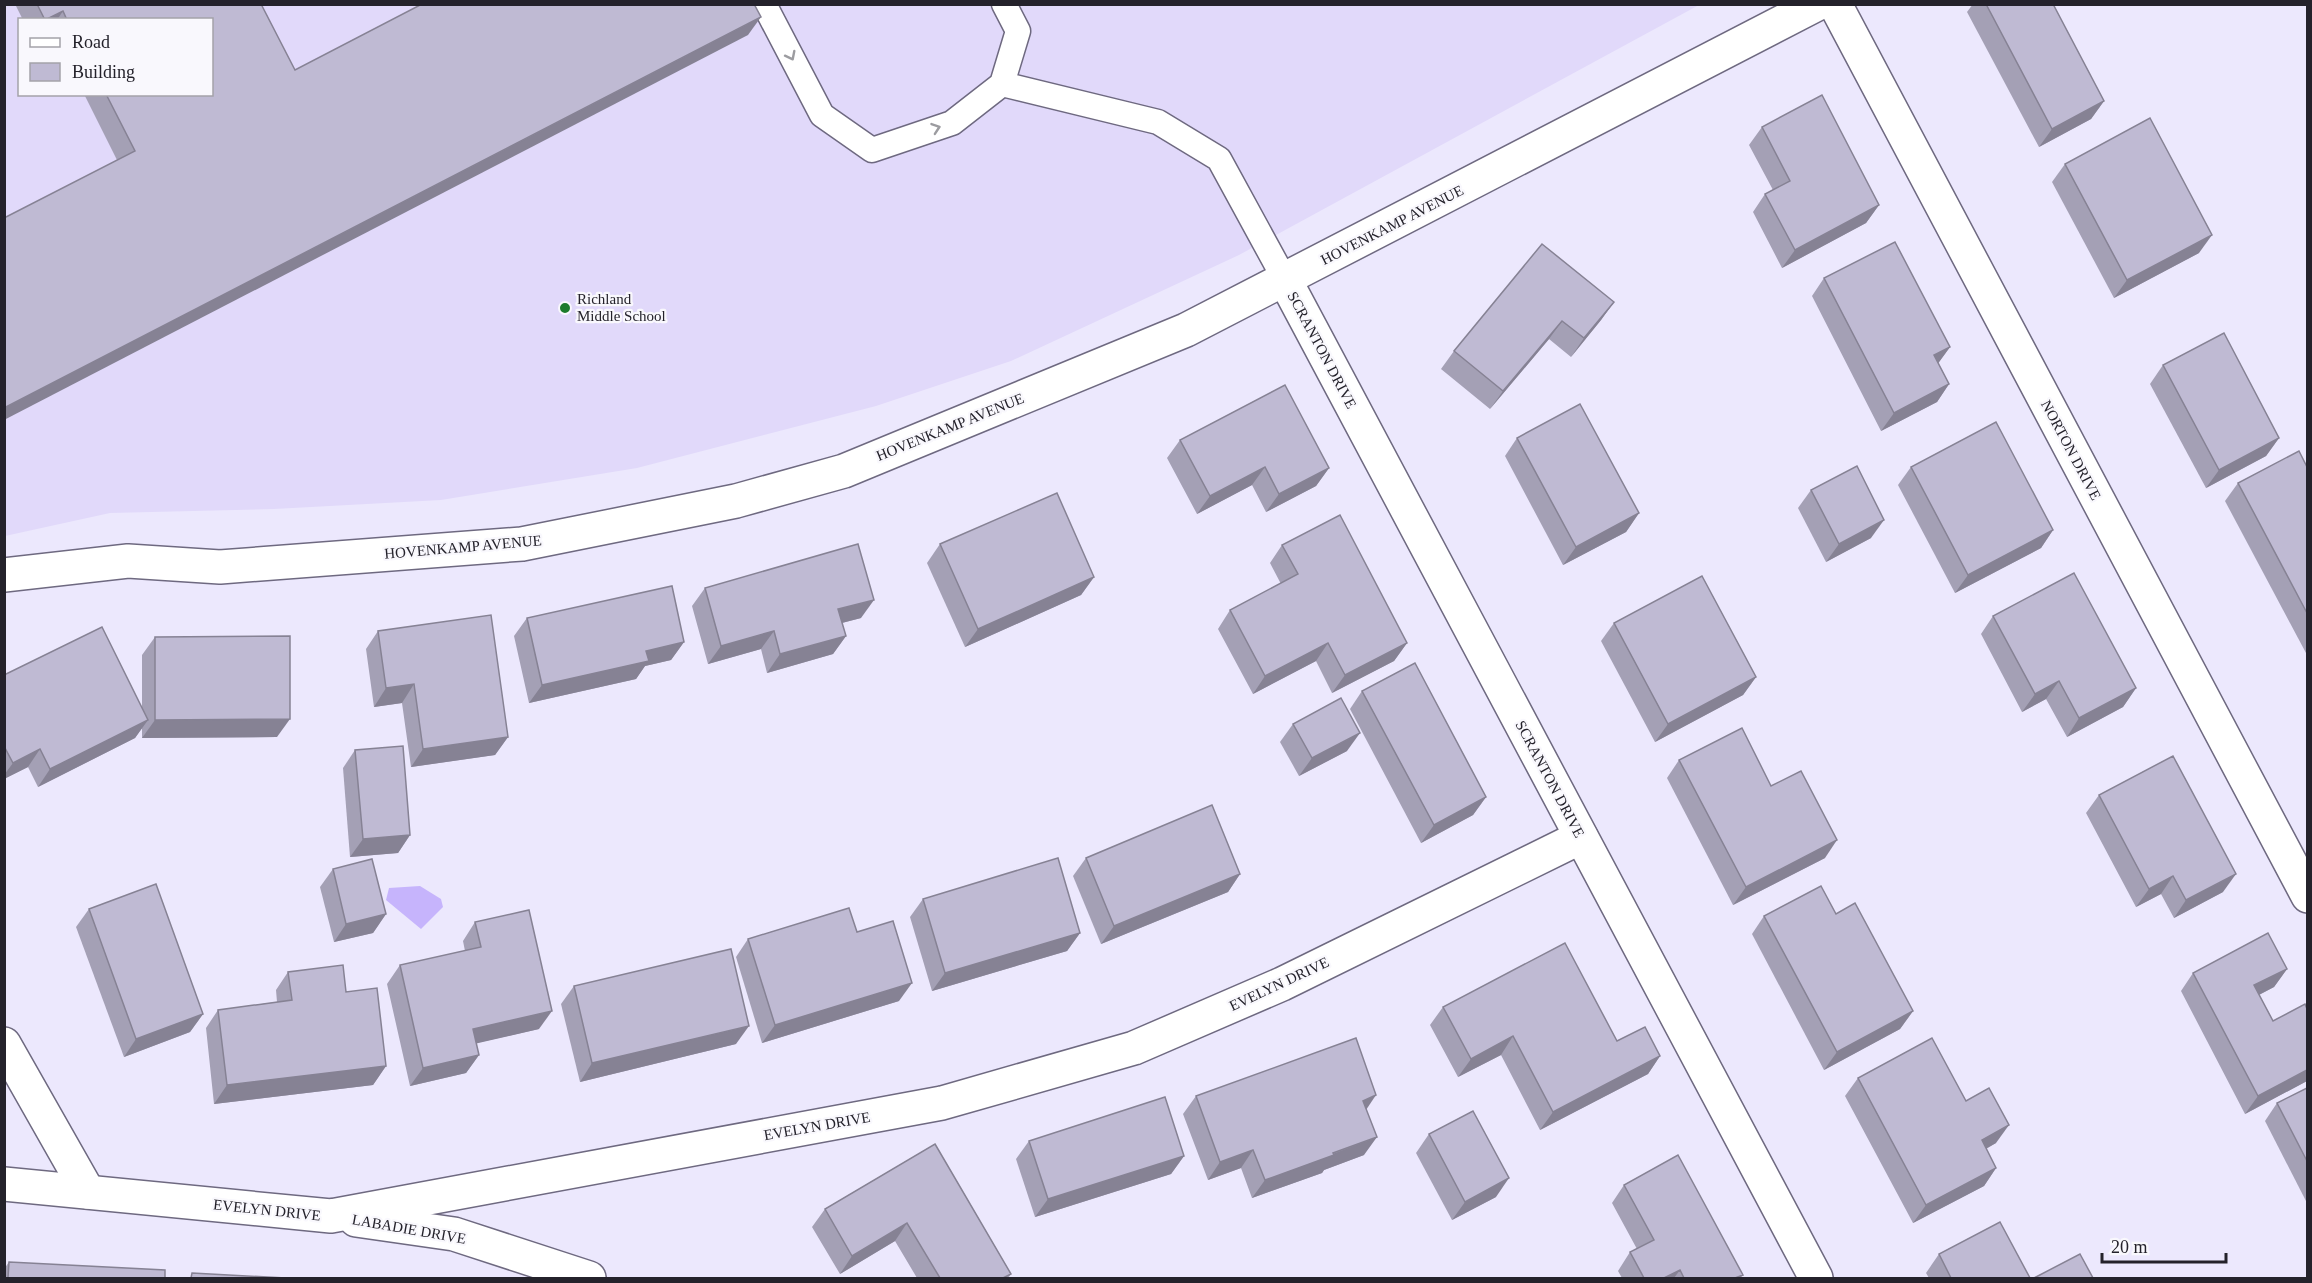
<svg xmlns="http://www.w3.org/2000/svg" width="2312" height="1283" viewBox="0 0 2312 1283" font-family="'Times New Roman',serif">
<rect width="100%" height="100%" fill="#ece8fd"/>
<path fill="#e1d9fa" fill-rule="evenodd" d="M4,5H1699L1239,255L1011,361L876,406L637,468L441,500L274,509L110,513L5,536ZM20,20H212V94H20Z"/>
<polygon fill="#c6b4fc" points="420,886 441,899 443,907 421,929 386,900 389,888"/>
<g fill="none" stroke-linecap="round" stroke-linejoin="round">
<g stroke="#6e6980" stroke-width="27">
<g id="service">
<polyline points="764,4 822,115 872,150 952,123 1002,84 1018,31 1004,4"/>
<polyline points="1002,84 1158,122 1219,159 1285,280"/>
</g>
</g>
<g stroke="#6e6980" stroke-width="36">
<g id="minor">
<polyline points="1285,280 1816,1278"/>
<polyline points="4,575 128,561 220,567 522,544 736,501 844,471 1186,330 1817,4"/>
<polyline points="4,1044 88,1192"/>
<polyline points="4,1184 331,1216 942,1103 1134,1048 1282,984 1581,837"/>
<polyline points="356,1220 454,1234 589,1278"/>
</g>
</g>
<g stroke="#6e6980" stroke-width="36">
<polyline id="tertiary" points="1835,4 2308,896"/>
</g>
<use href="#service" stroke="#fff" stroke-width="24"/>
<use href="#minor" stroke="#fff" stroke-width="33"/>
<use href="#tertiary" stroke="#fff" stroke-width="33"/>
</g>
<g fill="#a4a0b5">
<polygon points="15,4 261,4 295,70 748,35 117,160 84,94 212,94 212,20 23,20"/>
<polygon points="1973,4 2053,4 2104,101 2091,119 2039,147 1967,12"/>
<polygon points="1762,127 1879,205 1866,223 1782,268 1753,212 1765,194 1773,190 1749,145"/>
<polygon points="2065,164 2199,253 2114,298 2052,182"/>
<polygon points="1824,278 1950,347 1938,363 1949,384 1937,402 1881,431 1812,296"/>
<polygon points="1614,302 1601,320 1571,357 1549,339 1490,409 1441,369 1454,351"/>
<polygon points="2163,365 2279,438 2266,456 2206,488 2150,384"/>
<polygon points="1517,438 1639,513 1626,532 1563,565 1505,456"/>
<polygon points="1180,440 1329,468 1316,486 1266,512 1252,485 1197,514 1167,458"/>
<polygon points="1911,467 2053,530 2041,548 1955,593 1898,485"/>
<polygon points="2307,467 2307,652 2306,653 2225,501 2238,483"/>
<polygon points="1811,490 1871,538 1826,562 1798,508"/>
<polygon points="940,544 1094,577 1081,595 965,647 927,563"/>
<polygon points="1282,545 1407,643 1394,661 1332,693 1316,661 1253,694 1218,629 1230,610 1281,584 1270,563"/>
<polygon points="705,588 861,618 842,623 846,636 833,654 767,673 761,649 708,664 692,606"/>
<polygon points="1993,616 2136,688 2123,707 2067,737 2046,699 2022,712 1981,634"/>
<polygon points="527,618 684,642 671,660 645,666 636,679 529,703 514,636"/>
<polygon points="1614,623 1756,677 1743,695 1655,742 1601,641"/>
<polygon points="378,631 508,737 495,755 411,767 402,703 374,707 366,649"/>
<polygon points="155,637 277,737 142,738 142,728 135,738 38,787 28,767 4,779 4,675 142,708 142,655"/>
<polygon points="1362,691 1486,797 1473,815 1421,843 1350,709"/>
<polygon points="1293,724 1347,751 1299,776 1280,742"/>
<polygon points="355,750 410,835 398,853 350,857 343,768"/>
<polygon points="1679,760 1771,786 1825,858 1733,905 1667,778"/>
<polygon points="2099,795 2223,892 2174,918 2161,894 2136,907 2086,813"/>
<polygon points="1086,858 1240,874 1228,892 1101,944 1073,876"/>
<polygon points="333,869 386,914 373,933 334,942 320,887"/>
<polygon points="923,899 1080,933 1067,951 932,991 910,917"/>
<polygon points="89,909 203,1014 190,1032 124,1057 76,927"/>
<polygon points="1836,914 1913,1011 1900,1029 1824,1070 1752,934 1764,916"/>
<polygon points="475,922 539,1029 476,1043 479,1055 466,1073 410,1086 387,984 400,965 465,951 463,941"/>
<polygon points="857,932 899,1001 762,1043 736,957 748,939"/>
<polygon points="2287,969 2274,987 2259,995 2307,1081 2245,1114 2181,991 2193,973"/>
<polygon points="288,972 346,992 386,1066 373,1085 214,1104 206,1028 218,1010 277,1002 276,990"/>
<polygon points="574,986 736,1044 580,1082 561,1004"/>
<polygon points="1443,1007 1617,1041 1660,1056 1648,1074 1540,1130 1501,1055 1458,1077 1430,1025"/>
<polygon points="1858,1078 1966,1101 1996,1143 1986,1149 1996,1168 1984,1186 1913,1223 1845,1096"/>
<polygon points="2307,1088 2307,1203 2265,1121 2277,1103"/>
<polygon points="1196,1096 1367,1109 1364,1155 1324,1170 1322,1173 1252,1198 1241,1168 1208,1180 1183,1114"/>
<polygon points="1429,1134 1496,1197 1452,1220 1416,1153"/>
<polygon points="1029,1141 1184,1156 1171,1174 1035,1217 1016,1159"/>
<polygon points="935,1144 1011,1274 1008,1278 917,1278 895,1241 840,1274 812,1227 825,1209"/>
<polygon points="1624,1185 1743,1275 1740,1278 1622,1278 1618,1271 1630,1252 1637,1249 1612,1203"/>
<polygon points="1939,1254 2030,1278 1929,1278 1926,1273"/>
<polygon points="9,1262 165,1278 4,1278 4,1269"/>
</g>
<g fill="#868294">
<polygon points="63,11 57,20 46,20"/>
<polygon points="761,17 748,35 4,420 4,408"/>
<polygon points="2104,101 2091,119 2039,147 2052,129"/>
<polygon points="1879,205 1866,223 1782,268 1795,250"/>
<polygon points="2212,235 2199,253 2114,298 2127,280"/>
<polygon points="1614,302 1601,320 1571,357 1584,338"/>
<polygon points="1562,321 1549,339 1490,409 1503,391"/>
<polygon points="1950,347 1937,365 1934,355"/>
<polygon points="1949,384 1937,402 1881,431 1894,413"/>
<polygon points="2279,438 2266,456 2206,488 2219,470"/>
<polygon points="1265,467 1252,485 1197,514 1210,496"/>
<polygon points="1329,468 1316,486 1266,512 1279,494"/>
<polygon points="1639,513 1626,532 1563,565 1576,547"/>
<polygon points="1884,520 1871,538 1826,562 1839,544"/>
<polygon points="2053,530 2041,548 1955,593 1968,575"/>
<polygon points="1094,577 1081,595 965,647 978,629"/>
<polygon points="874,600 861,618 826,627 838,609"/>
<polygon points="774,631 761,649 708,664 721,646"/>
<polygon points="846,636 833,654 767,673 780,654"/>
<polygon points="684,642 671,660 645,666 636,679 529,703 542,685 646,651"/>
<polygon points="1328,643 1316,661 1253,694 1265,676"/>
<polygon points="1407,643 1394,661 1332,693 1345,675"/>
<polygon points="1756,677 1743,695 1655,742 1668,724"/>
<polygon points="2059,681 2046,699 2022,712 2035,694"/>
<polygon points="414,684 402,703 374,707 386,688"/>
<polygon points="2136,688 2123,707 2067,737 2079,718"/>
<polygon points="290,719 277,737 142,738 155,720"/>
<polygon points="148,720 135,738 38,787 50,769"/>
<polygon points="1360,733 1347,751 1299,776 1312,758"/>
<polygon points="508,737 495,755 411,767 423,749"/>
<polygon points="40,749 28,767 4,779 4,775 13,763"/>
<polygon points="1486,797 1473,815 1421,843 1434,825"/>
<polygon points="410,835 398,853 350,857 363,839"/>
<polygon points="1837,840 1825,858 1733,905 1746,887"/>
<polygon points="1240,874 1228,892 1101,944 1114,926"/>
<polygon points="2236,874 2223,892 2174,918 2186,900"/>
<polygon points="2173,876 2161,894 2136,907 2149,889"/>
<polygon points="386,914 373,933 334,942 346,924"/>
<polygon points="1080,933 1067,951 932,991 945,973"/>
<polygon points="2287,969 2274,987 2241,1004 2254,985"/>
<polygon points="912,983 899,1001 762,1043 775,1025"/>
<polygon points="552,1011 539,1029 461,1047 473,1029"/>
<polygon points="1913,1011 1900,1029 1824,1070 1837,1052"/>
<polygon points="203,1014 190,1032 124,1057 136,1039"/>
<polygon points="749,1026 736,1044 580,1082 592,1063"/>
<polygon points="1513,1036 1501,1055 1458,1077 1471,1059"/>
<polygon points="479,1055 466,1073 410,1086 423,1068"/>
<polygon points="1660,1056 1648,1074 1540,1130 1553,1112"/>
<polygon points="386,1066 373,1085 214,1104 227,1085"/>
<polygon points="2307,1070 2307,1081 2245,1114 2258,1096"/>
<polygon points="1376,1095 1364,1113 1363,1101"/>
<polygon points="2009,1125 1996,1143 1969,1158 1982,1140"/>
<polygon points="1377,1137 1364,1155 1324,1170 1322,1173 1252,1198 1265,1180"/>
<polygon points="1253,1150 1241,1168 1208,1180 1220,1162"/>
<polygon points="1184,1156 1171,1174 1035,1217 1048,1199"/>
<polygon points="1996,1168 1984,1186 1913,1223 1926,1205"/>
<polygon points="1509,1178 1496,1197 1452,1220 1465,1202"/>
<polygon points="907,1223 895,1241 840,1274 852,1256"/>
<polygon points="1680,1270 1674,1278 1664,1278"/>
</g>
<g fill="#bfbad3" stroke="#868294" stroke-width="1.5">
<polygon points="37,4 261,4 295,70 422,4 754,4 761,17 4,408 4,218 135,151 106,94 212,94 212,20 67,20 63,11 45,20"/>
<polygon points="1986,4 2053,4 2104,101 2052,129"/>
<polygon points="1822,95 1879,205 1795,250 1765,194 1790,181 1762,127"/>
<polygon points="2150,118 2212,235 2127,280 2065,164"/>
<polygon points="1895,242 1950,347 1934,355 1949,384 1894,413 1824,278"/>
<polygon points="1542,244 1614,302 1584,338 1562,321 1503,391 1454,351"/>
<polygon points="2224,333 2279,438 2219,470 2163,365"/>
<polygon points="1285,385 1329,468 1279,494 1265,467 1210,496 1180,440"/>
<polygon points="1580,404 1639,513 1576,547 1517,438"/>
<polygon points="1996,422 2053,530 1968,575 1911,467"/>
<polygon points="2299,451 2307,467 2307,613 2238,483"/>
<polygon points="1857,466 1884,520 1839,544 1811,490"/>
<polygon points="1057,493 1094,577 978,629 940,544"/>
<polygon points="1340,515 1407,643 1345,675 1328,643 1265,676 1230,610 1298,574 1282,545"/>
<polygon points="858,544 874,600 838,609 846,636 780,654 774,631 721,646 705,588"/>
<polygon points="2074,573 2136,688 2079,718 2059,681 2035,694 1993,616"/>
<polygon points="1702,576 1756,677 1668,724 1614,623"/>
<polygon points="672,586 684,642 646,651 649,661 542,685 527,618"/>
<polygon points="491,615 508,737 423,749 414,684 386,688 378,631"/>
<polygon points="102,627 148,720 50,769 40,749 13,763 4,746 4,675"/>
<polygon points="290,636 290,719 155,720 155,637"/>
<polygon points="1415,663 1486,797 1434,825 1362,691"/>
<polygon points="1341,698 1360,733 1312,758 1293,724"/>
<polygon points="1742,728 1771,786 1801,771 1837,840 1746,887 1679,760"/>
<polygon points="403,746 410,835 363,839 355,750"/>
<polygon points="2173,756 2236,874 2186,900 2173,876 2149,889 2099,795"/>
<polygon points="1212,805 1240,874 1114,926 1086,858"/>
<polygon points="1058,858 1080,933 945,973 923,899"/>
<polygon points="372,859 386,914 346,924 333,869"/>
<polygon points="156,884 203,1014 136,1039 89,909"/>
<polygon points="1821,886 1836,914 1855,903 1913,1011 1837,1052 1764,916"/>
<polygon points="849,908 857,932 893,921 912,983 775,1025 748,939"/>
<polygon points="529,910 552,1011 473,1029 479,1055 423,1068 400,965 481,947 475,922"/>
<polygon points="2268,933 2287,969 2254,985 2273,1021 2305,1004 2307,1009 2307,1070 2258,1096 2193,973"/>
<polygon points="1565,943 1617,1041 1645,1027 1660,1056 1553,1112 1513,1036 1471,1059 1443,1007"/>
<polygon points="731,949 749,1026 592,1063 574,986"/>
<polygon points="343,965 346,992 377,988 386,1066 227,1085 218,1010 292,1000 288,972"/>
<polygon points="1356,1038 1376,1095 1363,1101 1377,1137 1333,1153 1334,1155 1265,1180 1253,1150 1220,1162 1196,1096"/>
<polygon points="1932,1038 1966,1101 1989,1088 2009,1125 1982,1140 1996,1168 1926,1205 1858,1078"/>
<polygon points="2307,1088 2307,1161 2277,1103"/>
<polygon points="1165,1097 1184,1156 1048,1199 1029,1141"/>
<polygon points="1473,1111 1509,1178 1465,1202 1429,1134"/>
<polygon points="935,1144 1011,1274 1003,1278 940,1278 907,1223 852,1256 825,1209"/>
<polygon points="1678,1155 1743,1275 1735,1278 1684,1278 1680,1270 1664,1278 1644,1278 1630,1252 1654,1240 1624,1185"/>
<polygon points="2000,1222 2030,1278 1951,1278 1939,1254"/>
<polygon points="2080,1254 2093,1278 2034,1278"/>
<polygon points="9,1262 165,1270 165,1278 8,1278"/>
<polygon points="192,1273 286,1278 191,1278"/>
</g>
<defs><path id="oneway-chevron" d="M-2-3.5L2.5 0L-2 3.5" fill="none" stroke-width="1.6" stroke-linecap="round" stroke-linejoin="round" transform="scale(1.5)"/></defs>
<g stroke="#9c9ca0">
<use href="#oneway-chevron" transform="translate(791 56) rotate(63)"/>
<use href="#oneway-chevron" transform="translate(936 128) rotate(-19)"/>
</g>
<circle fill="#1c7b2c" stroke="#f9f8fd" stroke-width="2" cx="565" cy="308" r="6"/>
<g text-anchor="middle" stroke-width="4.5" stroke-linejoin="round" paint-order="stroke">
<g font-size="15" fill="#24222b" stroke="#f9f8fd">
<text transform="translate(1392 225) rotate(-27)" y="5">HOVENKAMP AVENUE</text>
<text transform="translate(1322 350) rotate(62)" y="5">SCRANTON DRIVE</text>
<text transform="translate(950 427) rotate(-22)" y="5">HOVENKAMP AVENUE</text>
<text transform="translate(2071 450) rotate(62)" y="5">NORTON DRIVE</text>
<text transform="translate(463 547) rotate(-5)" y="5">HOVENKAMP AVENUE</text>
<text transform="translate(1550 779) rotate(62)" y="5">SCRANTON DRIVE</text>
<text transform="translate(1279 984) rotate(-25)" y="5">EVELYN DRIVE</text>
<text transform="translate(817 1126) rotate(-10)" y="5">EVELYN DRIVE</text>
<text transform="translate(267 1210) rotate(6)" y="5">EVELYN DRIVE</text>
<text transform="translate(409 1229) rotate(10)" y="5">LABADIE DRIVE</text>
</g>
<g font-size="15" fill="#24222b" stroke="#f9f8fd" text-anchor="start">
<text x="577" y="304">Richland<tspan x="577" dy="17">Middle School</tspan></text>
</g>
</g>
<rect width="2312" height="1283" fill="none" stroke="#24222b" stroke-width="12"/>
<rect x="18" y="18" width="195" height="78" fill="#f9f8fd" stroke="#a4a2a9" stroke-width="1.5"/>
<rect x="30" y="38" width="30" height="9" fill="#ffffff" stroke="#a4a2a9" stroke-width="1.5"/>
<text x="72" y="48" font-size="18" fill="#24222b">Road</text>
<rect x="30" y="63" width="30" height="18" fill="#bfbad3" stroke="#a4a2a9" stroke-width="1.5"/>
<text x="72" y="78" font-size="18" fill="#24222b">Building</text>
<path d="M2102 1253v9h124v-9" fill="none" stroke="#24222b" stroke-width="3"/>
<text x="2111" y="1253" font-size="18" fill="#24222b" stroke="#f9f8fd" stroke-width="4.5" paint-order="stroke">20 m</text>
</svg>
